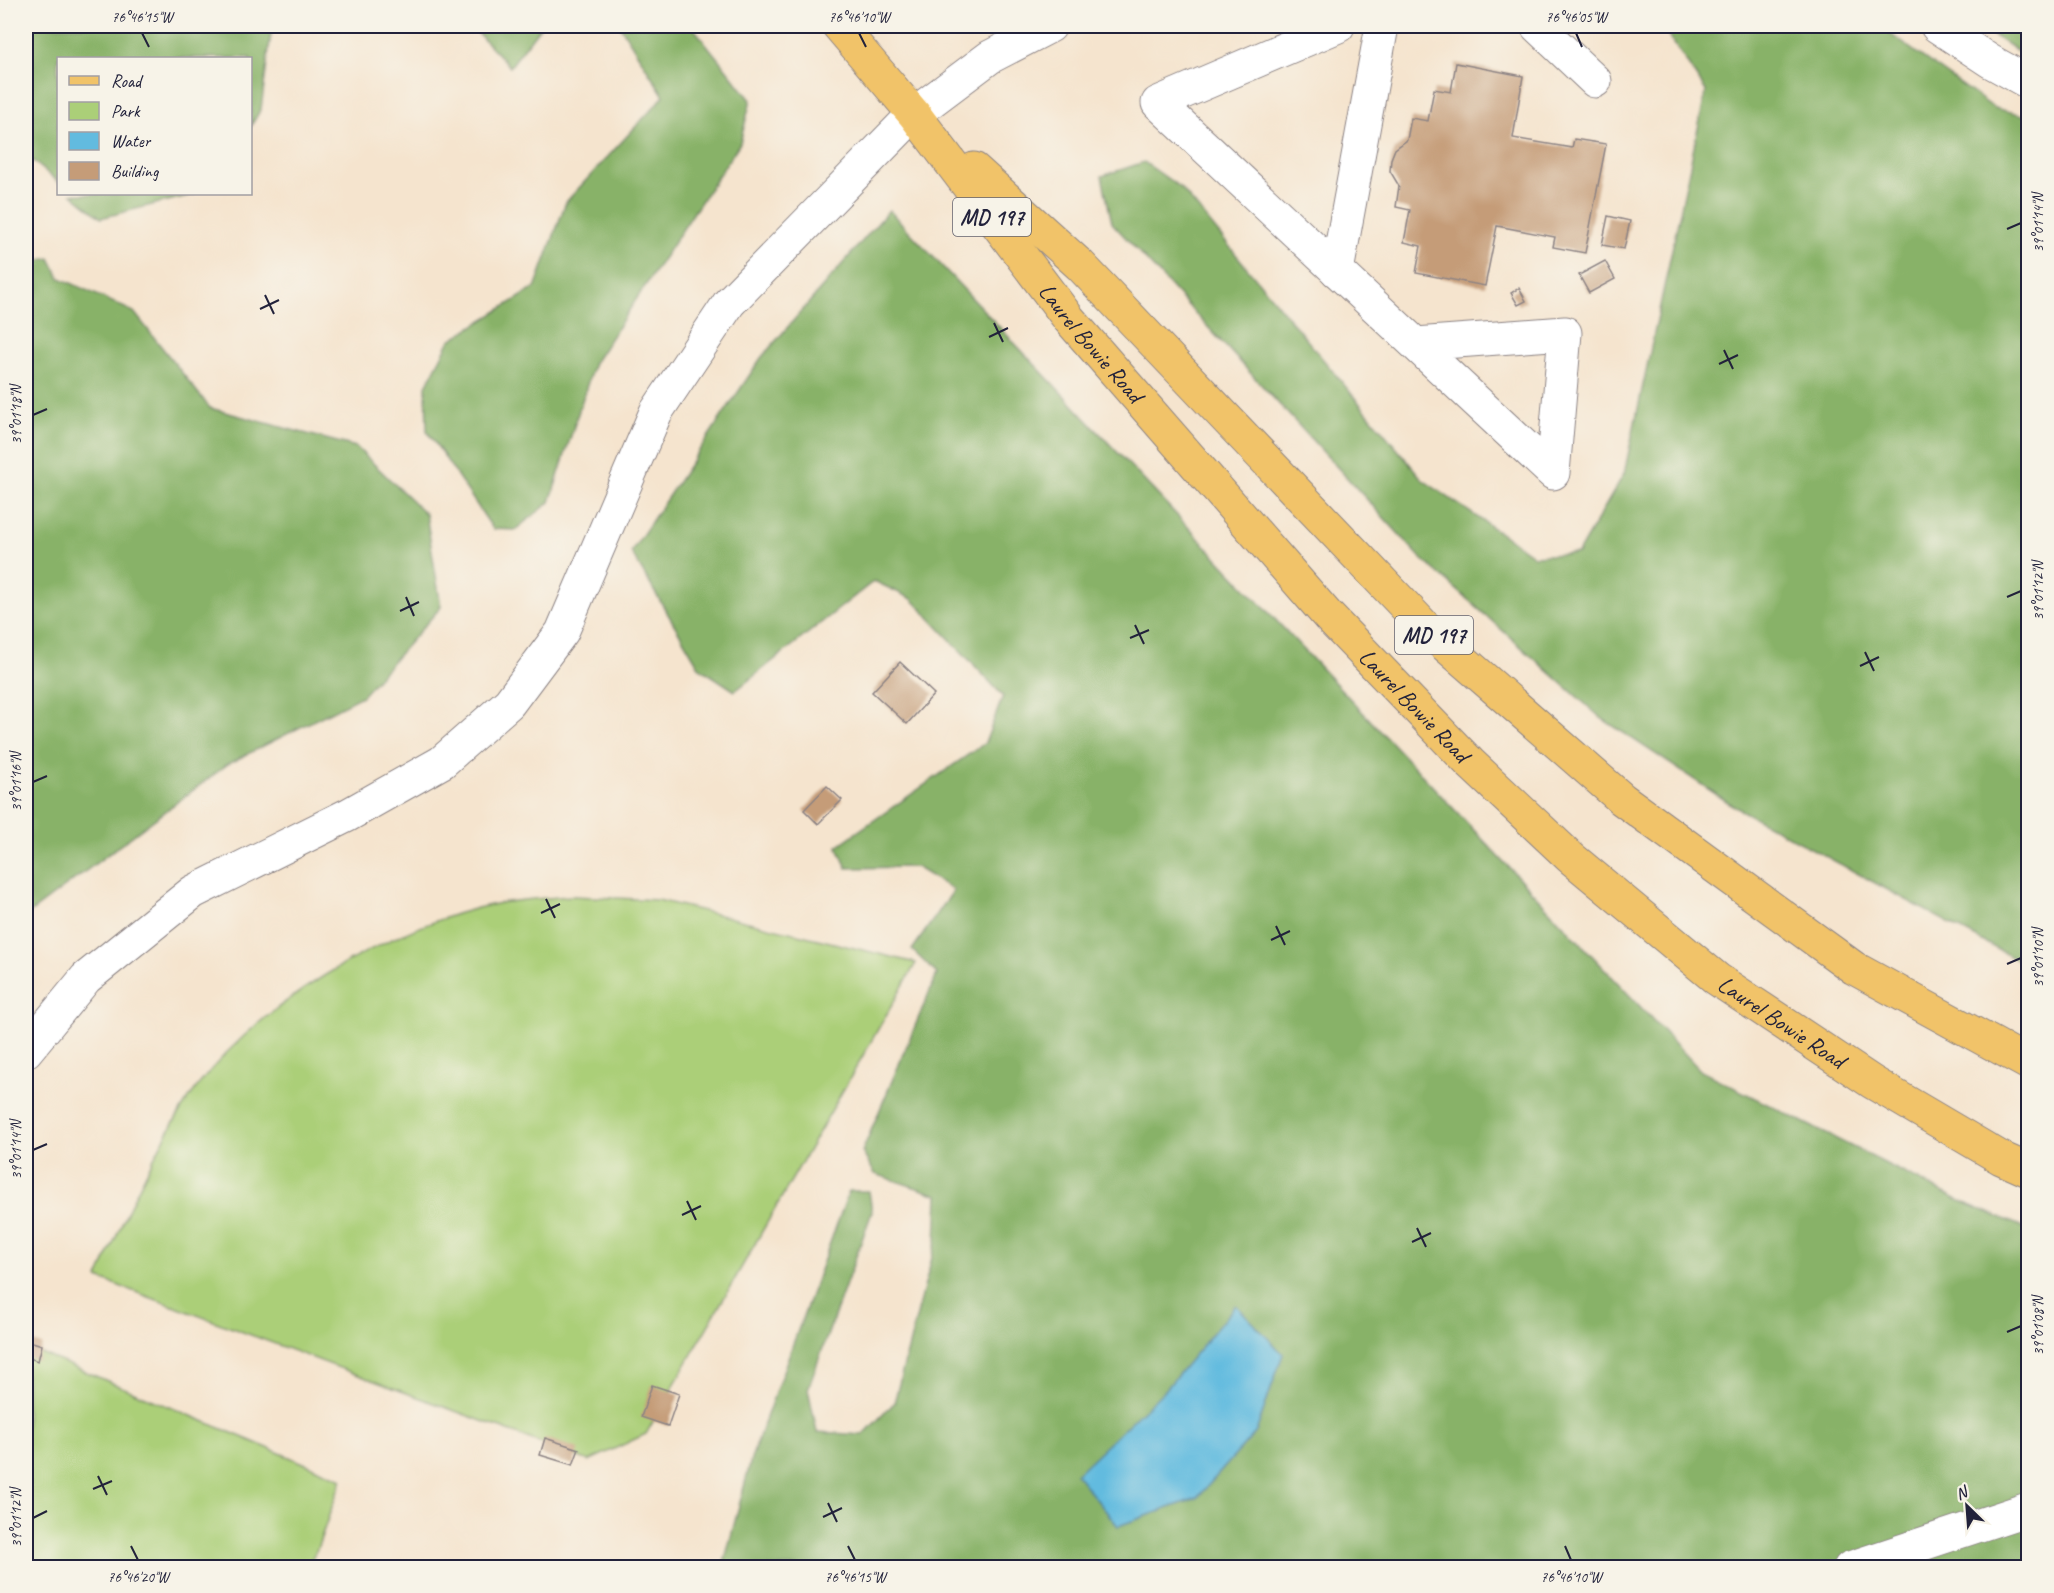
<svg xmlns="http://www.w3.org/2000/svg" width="2054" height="1593" viewBox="0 0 2054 1593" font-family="Caveat,sans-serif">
<rect width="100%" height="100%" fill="#f7f3e8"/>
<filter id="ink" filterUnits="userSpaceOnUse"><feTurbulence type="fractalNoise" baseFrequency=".0167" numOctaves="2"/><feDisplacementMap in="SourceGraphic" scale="12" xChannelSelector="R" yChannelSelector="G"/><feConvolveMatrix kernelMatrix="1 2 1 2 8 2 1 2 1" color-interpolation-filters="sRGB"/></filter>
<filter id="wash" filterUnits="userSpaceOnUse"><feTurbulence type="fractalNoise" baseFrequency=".008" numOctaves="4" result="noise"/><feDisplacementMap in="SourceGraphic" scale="24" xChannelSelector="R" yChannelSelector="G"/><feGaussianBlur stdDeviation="1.35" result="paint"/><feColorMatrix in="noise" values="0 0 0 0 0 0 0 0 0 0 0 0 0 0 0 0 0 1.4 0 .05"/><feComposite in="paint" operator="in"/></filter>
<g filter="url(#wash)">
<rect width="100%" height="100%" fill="#f5e4ce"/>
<g fill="#abcf78" stroke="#66785a" stroke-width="1.5">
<path d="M572,896L658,900L916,963L646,1434L589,1461L98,1278C124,1218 150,1159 185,1104C246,1009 390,924 500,903C523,899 548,898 572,896Z"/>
<polygon points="26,1347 342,1479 317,1549 307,1567 26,1567"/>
</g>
<g fill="#88b268" stroke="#556a52" stroke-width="1.5">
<polygon points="26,26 272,26 261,109 251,126 250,58 58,58 58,182 33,161 26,158"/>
<polygon points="471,26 541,26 510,67"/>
<polygon points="620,26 692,26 751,100 740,143 594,363 550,502 515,530 493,529 427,431 426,386 450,340 535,288 566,202 664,96"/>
<polygon points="1662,26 1879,26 1994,108 2028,116 2028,966 1737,808 1601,718 1420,557 1112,223 1102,176 1144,162 1181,188 1423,480 1534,556 1578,553 1624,474 1706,91"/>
<polygon points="1979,26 2028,26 2028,58"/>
<polygon points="72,194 195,194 101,218"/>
<polygon points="889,210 1701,1071 1958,1200 2028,1229 2028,1562 2020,1568 723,1567 752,1456 849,1191 869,1191 872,1212 808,1389 817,1432 863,1435 894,1403 936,1242 938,1195 875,1174 862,1152 937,974 912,950 954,890 916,867 847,868 837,846 985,743 1003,696 912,599 874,581 735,691 700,668 631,552 761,358"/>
<polygon points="50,258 60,278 134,312 210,408 356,447 426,514 441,607 362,696 228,764 26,916 26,263"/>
</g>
<polygon fill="#62bbdf" stroke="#426e8d" stroke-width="1.5" points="1236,1305 1283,1354 1256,1432 1197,1498 1118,1526 1076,1474 1167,1388"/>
<g id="blocks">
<g fill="#c59c78">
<polygon points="1456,63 1523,76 1513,138 1572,148 1574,139 1606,144 1585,253 1553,247 1555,237 1497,226 1485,286 1416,273 1421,246 1404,242 1410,210 1396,207 1399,186 1390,171 1391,159 1395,149 1407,140 1411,118 1428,121 1434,89 1451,92"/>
<polygon points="1608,216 1630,221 1624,249 1602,245"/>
<polygon points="1605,261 1615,279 1589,293 1579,275"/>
<polygon points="1519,288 1526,301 1518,305 1511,293"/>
<polygon points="900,662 934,694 907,724 872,692"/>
<polygon points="827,786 842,800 818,824 804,810"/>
<polygon points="26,1340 42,1345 38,1361 26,1357"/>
<polygon points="652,1385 679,1394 668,1426 641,1417"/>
<polygon points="545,1438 579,1449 573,1465 540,1455"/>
</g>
</g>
</g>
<g filter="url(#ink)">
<use href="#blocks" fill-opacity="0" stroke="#8c8384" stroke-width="1.5"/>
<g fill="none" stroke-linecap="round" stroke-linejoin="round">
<g stroke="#8c8384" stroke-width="35">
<g id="minor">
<polyline points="1338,26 1158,103 1553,473 1565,333 1416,344"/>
<polyline points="1537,26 1595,81"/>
<polyline points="1937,26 1990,61 2028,82"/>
<polyline points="1337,271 1382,26"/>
<polyline points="26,1051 86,978 193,892 348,815 442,762 509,703 562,632 656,412 729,303 914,114 990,57 1050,26"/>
<polyline points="1850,1568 2028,1509"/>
</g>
</g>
<g stroke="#8c8384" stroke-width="35">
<g id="major">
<path id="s1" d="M839,26L914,114L1069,319L1328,616L1470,763L1570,857L1717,979L1872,1082L2001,1158L2028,1170"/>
<polyline points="974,169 1080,265 1428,630 1622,799 1854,968 2028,1063"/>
</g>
</g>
<use href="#minor" stroke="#fff" stroke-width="33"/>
<use href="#major" stroke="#f1c369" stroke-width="33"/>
</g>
</g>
<path fill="none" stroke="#22223b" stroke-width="2" d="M142,33L149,47M859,33L866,47M1576,33L1582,47M2007,229L2021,223M265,295L274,314M260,309L279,300M994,323L1003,342M989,337L1008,328M1724,350L1733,369M1719,364L1738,355M33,415L47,409M406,597L414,616M2007,597L2021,591M400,611L419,602M1135,625L1144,644M1130,638L1149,630M1865,652L1874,671M1860,666L1879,657M33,782L47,776M546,899L555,918M541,913L560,904M1276,926L1285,945M1271,940L1290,931M2007,964L2021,958M33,1150L47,1144M687,1201L696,1220M682,1215L701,1206M1417,1228L1426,1247M1412,1242L1431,1233M2007,1332L2021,1326M98,1476L107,1495M93,1489L112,1481M828,1503L837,1522M823,1517L842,1508M33,1518L47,1511M131,1546L138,1560M848,1546L855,1560M1565,1546L1571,1560"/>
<g text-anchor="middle" stroke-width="6" stroke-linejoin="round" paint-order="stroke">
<g fill="#f7f3e8" stroke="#62616f" stroke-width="1.5">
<rect x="953" y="198" width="78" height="38" rx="4.5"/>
<rect x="1395" y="616" width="78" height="38" rx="4.5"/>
</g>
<g font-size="22" font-weight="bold" fill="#22223b">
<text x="992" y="225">MD 197</text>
<text x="1434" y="643">MD 197</text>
</g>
<g font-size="24" fill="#22223b" stroke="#f7f3e8">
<text dy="8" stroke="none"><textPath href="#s1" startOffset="405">Laurel Bowie Road</textPath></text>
<text dy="8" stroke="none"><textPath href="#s1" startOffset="891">Laurel Bowie Road</textPath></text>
<text dy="8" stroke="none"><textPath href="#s1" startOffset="1377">Laurel Bowie Road</textPath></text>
</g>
</g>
<rect width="2054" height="1593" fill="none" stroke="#f7f3e8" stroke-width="66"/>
<rect x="57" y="57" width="195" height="138" fill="#f7f3e8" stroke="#a29fa3" stroke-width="1.5"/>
<rect x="69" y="76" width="30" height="9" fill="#f1c369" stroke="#a29fa3" stroke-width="1.5"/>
<text x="111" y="87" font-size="18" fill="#22223b">Road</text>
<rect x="69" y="102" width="30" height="18" fill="#abcf78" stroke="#a29fa3" stroke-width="1.5"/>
<text x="111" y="117" font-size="18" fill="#22223b">Park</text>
<rect x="69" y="132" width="30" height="18" fill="#62bbdf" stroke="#a29fa3" stroke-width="1.5"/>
<text x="111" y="147" font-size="18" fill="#22223b">Water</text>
<rect x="69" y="162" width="30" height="18" fill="#c59c78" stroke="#a29fa3" stroke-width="1.5"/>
<text x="111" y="177" font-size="18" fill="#22223b">Building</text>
<g transform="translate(1967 1506) rotate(335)" stroke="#f7f3e8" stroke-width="4.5" paint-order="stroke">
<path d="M0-4.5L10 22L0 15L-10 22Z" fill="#22223b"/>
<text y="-9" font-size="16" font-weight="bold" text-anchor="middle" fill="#22223b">N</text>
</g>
<rect x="33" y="33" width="1988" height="1527" fill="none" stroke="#22223b" stroke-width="2"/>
<g font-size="15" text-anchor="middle" fill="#22223b">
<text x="142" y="22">76°46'15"W</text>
<text x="859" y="22">76°46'10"W</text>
<text x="1576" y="22">76°46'05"W</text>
<text transform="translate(2038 223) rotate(-90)" y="5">39°01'14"N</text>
<text transform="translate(16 415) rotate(-90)" y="5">39°01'18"N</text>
<text transform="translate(2038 591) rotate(-90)" y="5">39°01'12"N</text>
<text transform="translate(16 782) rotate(-90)" y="5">39°01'16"N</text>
<text transform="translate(2038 958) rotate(-90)" y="5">39°01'10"N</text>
<text transform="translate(16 1150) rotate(-90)" y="5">39°01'14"N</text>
<text transform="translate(2038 1326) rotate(-90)" y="5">39°01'08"N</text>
<text transform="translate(16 1518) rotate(-90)" y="5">39°01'12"N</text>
<text x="138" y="1582">76°46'20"W</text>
<text x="855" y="1582">76°46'15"W</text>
<text x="1571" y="1582">76°46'10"W</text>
</g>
</svg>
